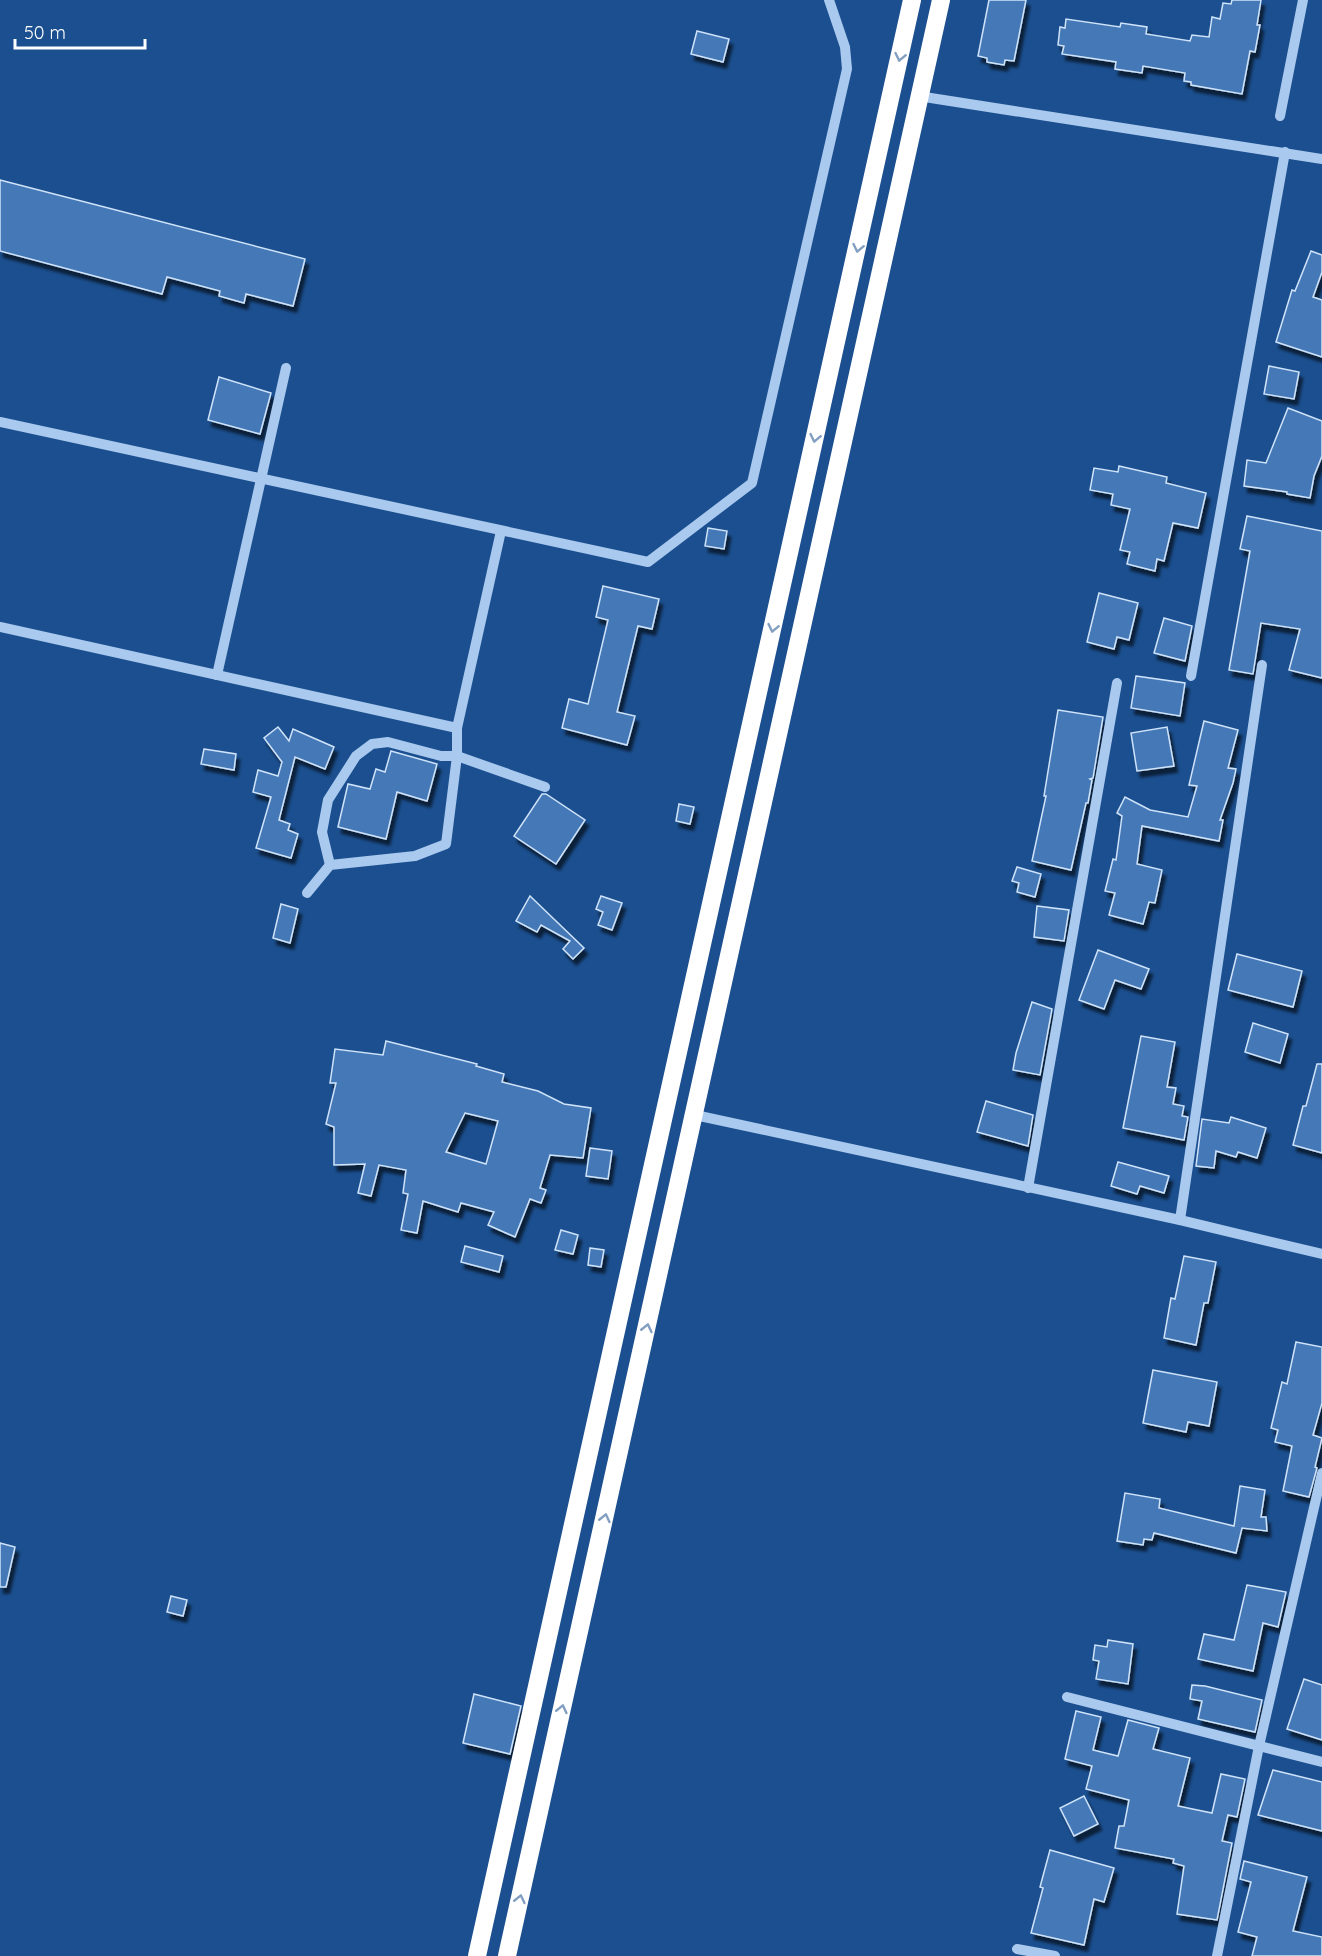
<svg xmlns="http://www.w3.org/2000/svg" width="1322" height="1956" viewBox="0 0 1322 1956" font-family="Quicksand,sans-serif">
<defs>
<filter id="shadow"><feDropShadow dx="3.5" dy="6" stdDeviation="1.5" flood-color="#0009"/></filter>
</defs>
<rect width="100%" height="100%" fill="#1b4f8f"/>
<g fill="#4478b7" stroke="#cfe3fa" stroke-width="1.5" fill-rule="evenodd" filter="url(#shadow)">
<polygon points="989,0 1026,0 1014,61 1005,60 1004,65 987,62 987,58 978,56"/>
<polygon points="1232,0 1261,0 1257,25 1260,25 1255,52 1250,51 1242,94 1191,85 1191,82 1184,81 1185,73 1143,66 1142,73 1115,69 1116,62 1062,54 1064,46 1058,45 1060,27 1065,28 1066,19 1120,27 1121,23 1147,27 1146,34 1190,41 1192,35 1209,37 1212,17 1220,19 1223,3 1231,4"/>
<polygon points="697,31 729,39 723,62 691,54"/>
<polygon points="0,180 305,259 293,306 246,294 244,303 219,296 220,291 167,277 162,294 0,251"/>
<polygon points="1311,251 1322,255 1322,272 1313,297 1322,300 1322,357 1276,342 1292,290 1295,291"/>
<polygon points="1269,366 1299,372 1294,399 1264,394"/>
<polygon points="219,377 271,393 260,434 208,420"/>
<polygon points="1288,408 1322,421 1322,456 1314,476 1310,498 1287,494 1287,492 1244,486 1247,460 1266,463"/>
<polygon points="1119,466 1167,477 1166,483 1206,493 1198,528 1173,523 1164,561 1157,559 1155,571 1127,564 1130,552 1120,550 1130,509 1111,505 1113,494 1090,490 1094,468 1118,472"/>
<polygon points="1247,516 1322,531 1322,678 1289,670 1300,629 1261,623 1253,674 1229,670 1250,551 1240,549"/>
<polygon points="708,528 727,531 724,549 705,546"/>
<polygon points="603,586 659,599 652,629 638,626 617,712 635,716 627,745 562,728 569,699 588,704 608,620 596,617"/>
<polygon points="1099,593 1138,603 1129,640 1117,637 1114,649 1087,642"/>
<polygon points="1164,618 1192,626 1185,661 1154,653"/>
<polygon points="1136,676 1185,683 1180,716 1131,708"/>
<polygon points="1058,710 1103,717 1093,778 1090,779 1092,780 1088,803 1086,803 1071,870 1032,861 1046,796 1044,796"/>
<polygon points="1204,721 1238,730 1228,768 1236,769 1233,783 1220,820 1223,820 1219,841 1142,826 1137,864 1162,870 1155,903 1149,902 1143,924 1109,915 1115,893 1105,891 1113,859 1116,860 1122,816 1117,813 1125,797 1150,810 1188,817 1197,786 1189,785"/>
<polygon points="278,727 289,741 293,729 334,747 325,769 295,757 279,820 290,824 288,830 298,834 291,858 256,848 271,797 253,792 258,770 278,776 282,762 264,738"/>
<polygon points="1167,727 1174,766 1137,771 1131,733"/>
<polygon points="204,749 236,754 234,770 201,764"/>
<polygon points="391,751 437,764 427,801 397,792 386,839 338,827 348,784 370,789 376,769 385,772"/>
<polygon points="542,794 546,794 585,820 556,864 514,836"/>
<polygon points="679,804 694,807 690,824 676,821"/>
<polygon points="1017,867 1041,874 1035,897 1017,892 1019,883 1012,881"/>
<polygon points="530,896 584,948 573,959 563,949 570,941 541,925 537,932 516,921"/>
<polygon points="601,896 622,903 612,930 598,925 603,912 596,909"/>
<polygon points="281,904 298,909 290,943 273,938"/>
<polygon points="1037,906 1069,910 1064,941 1034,937"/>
<polygon points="1098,950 1149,969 1141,989 1115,980 1104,1009 1079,1000"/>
<polygon points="1237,954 1302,971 1293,1007 1228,990"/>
<polygon points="1032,1002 1052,1009 1040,1075 1013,1070 1016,1053"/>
<polygon points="1253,1023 1288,1034 1280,1063 1245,1052"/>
<polygon points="1141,1036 1175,1042 1167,1087 1176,1088 1173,1104 1184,1106 1182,1116 1188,1117 1184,1140 1123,1128"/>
<path d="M386,1041L477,1064L476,1066L504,1074L502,1082L538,1091L564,1104L591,1108L583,1158L550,1155L540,1188L546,1190L541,1203L530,1199L515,1237L488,1225L494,1212L461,1203L458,1212L423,1201L417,1233L401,1230L408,1194L403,1193L406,1170L379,1165L371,1196L358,1193L365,1164L334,1165V1127L326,1124L336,1083H330L335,1049L383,1055ZM465,1113L498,1121L486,1164L446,1152Z"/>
<polygon points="1317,1064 1322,1064 1322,1153 1293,1145 1303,1106 1306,1106"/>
<polygon points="986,1101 1033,1115 1028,1146 977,1132"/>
<polygon points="1231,1117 1266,1128 1257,1158 1238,1152 1236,1157 1216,1151 1214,1168 1196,1166 1202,1119 1229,1123"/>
<polygon points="590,1148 612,1151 608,1179 586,1176"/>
<polygon points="1118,1162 1169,1176 1164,1193 1140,1186 1137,1194 1111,1186"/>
<polygon points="561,1230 578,1235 573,1254 555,1250"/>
<polygon points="465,1246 503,1256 499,1272 461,1262"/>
<polygon points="590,1248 604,1250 601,1267 588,1265"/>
<polygon points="1184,1256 1216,1262 1208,1303 1204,1303 1196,1345 1164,1338 1171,1298 1175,1299"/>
<polygon points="1296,1342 1322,1347 1322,1403 1313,1435 1322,1438 1315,1467 1317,1468 1309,1497 1283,1491 1292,1446 1275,1442 1278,1430 1271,1428 1282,1382 1287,1384"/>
<polygon points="1153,1370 1217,1382 1209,1426 1188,1422 1186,1432 1143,1423"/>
<polygon points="1240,1486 1265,1490 1261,1517 1266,1517 1267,1531 1242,1528 1236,1553 1154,1533 1152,1540 1144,1539 1143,1545 1117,1541 1125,1493 1160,1499 1159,1508 1234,1526"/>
<polygon points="0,1543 15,1547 6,1587 0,1587"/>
<polygon points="1247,1585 1286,1592 1278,1627 1263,1623 1253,1671 1198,1659 1204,1634 1234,1640"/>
<polygon points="171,1596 187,1600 183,1616 167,1612"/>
<polygon points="1108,1640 1133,1644 1128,1684 1096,1679 1099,1661 1093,1660 1095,1645 1107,1647"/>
<polygon points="1304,1679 1322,1685 1322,1740 1287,1729"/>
<polygon points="1192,1685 1205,1686 1262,1700 1255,1732 1198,1719 1202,1701 1190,1699"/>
<polygon points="474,1694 521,1706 510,1754 463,1743"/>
<polygon points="1076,1711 1101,1717 1093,1750 1118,1756 1128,1720 1159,1728 1153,1749 1190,1758 1178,1806 1212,1813 1221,1774 1245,1779 1237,1817 1228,1815 1222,1841 1232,1843 1217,1920 1177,1914 1184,1866 1173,1863 1174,1859 1115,1848 1119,1826 1124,1826 1129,1800 1086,1789 1092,1766 1065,1759"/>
<polygon points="1273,1770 1322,1782 1322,1831 1258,1815"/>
<polygon points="1084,1796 1098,1824 1074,1836 1060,1808"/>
<polygon points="1050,1850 1114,1868 1104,1902 1094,1899 1084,1945 1031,1933 1043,1888 1040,1887"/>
<polygon points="1244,1861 1307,1877 1293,1931 1322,1937 1322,1956 1252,1956 1257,1937 1238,1932 1251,1882 1240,1879"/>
</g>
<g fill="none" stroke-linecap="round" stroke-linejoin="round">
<g stroke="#a9c9ee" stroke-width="10">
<polyline points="918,96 1322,159"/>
<polyline points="1280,116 1303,0"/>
<polyline points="0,422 648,562 752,483 847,69 845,47 829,0"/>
<polyline points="0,627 457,728"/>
<polyline points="217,675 286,368"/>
<polyline points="1191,676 1285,152"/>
<polyline points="330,865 322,832 328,800 356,756 372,744 388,742 441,756 457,756 545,787"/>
<polyline points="307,893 330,865 415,856 446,844 457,756 457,728 501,531"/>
<polyline points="695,1115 1180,1220 1322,1254"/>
<polyline points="1028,1188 1117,683"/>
<polyline points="1180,1220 1262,665"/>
<polyline points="1067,1697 1322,1762"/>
<polyline points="1017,1949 1055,1956"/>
<polyline points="1217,1956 1259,1746 1322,1473"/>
</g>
<g stroke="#fff" stroke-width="18">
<polyline points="477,1956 912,0"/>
<polyline points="507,1956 941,0"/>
</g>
</g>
<defs><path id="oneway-chevron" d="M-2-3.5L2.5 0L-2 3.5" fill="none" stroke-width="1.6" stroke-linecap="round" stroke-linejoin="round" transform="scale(1.5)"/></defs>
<g stroke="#829ec1">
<use href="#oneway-chevron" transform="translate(900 57) rotate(102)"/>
<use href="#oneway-chevron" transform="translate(858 248) rotate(102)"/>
<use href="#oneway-chevron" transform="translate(815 438) rotate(102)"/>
<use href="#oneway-chevron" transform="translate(773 628) rotate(102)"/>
<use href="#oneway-chevron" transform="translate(647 1328) rotate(-77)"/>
<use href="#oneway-chevron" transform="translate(605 1518) rotate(-77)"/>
<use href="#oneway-chevron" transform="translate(562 1709) rotate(-77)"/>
<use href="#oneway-chevron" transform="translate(520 1899) rotate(-77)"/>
</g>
<path d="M15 39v9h130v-9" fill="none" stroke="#ffffff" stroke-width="3"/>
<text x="24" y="39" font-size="18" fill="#ffffff" stroke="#1b4f8f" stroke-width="4.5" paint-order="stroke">50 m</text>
</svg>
